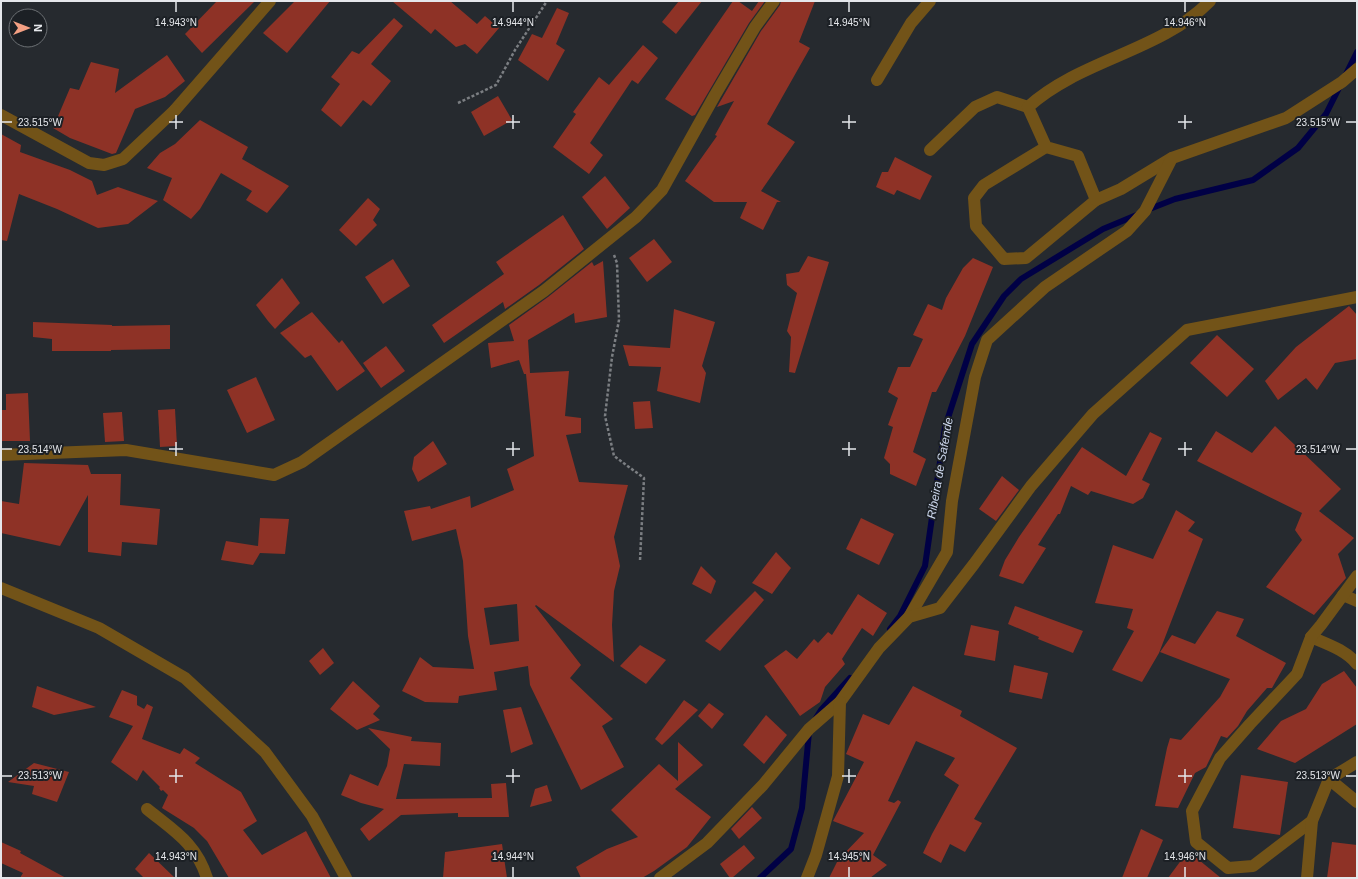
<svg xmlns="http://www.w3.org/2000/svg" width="1358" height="879" viewBox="0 0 1358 879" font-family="Helvetica,sans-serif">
<rect width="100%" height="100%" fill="#262a2f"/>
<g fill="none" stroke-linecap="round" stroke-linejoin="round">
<g stroke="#000045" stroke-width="6">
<polyline points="1346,74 1357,52"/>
<polyline points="1147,210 1175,199 1253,180 1298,148 1326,114 1340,86"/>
<polyline points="890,629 900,616 925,566 945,427 972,344 1004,296 1021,279 1103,229 1139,214"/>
<polyline points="816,718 821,710 850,678"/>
<polyline points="760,878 791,849 802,808 809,732"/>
</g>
</g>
<g fill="#8e3226" fill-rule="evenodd">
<polygon points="217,1 255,1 202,53 185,34"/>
<polygon points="295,1 330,1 287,53 263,33"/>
<polygon points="392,1 450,1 477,24 485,16 499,28 477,54 465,44 456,47 435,29 431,34"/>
<polygon points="679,1 702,1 676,34 662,22"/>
<polygon points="733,1 738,1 752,11 759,1 765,1 749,23 695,115 692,116 665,99"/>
<polygon points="781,1 815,1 799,42 810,48 767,124 795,142 761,191 781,202 777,202 763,230 740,218 747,202 714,202 685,181 717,136 715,135 734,101 717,107 761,31 780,5"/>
<polygon points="557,8 569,13 556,44 565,50 548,81 518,60 532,34 542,38"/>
<polygon points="394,18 403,26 371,64 391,81 371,106 363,100 341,127 321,110 340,84 331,77 352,51 359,54"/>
<polygon points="643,45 658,58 638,84 632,80 590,143 603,155 589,174 553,147 576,114 573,112 599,77 609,85"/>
<polygon points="167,55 185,81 165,97 135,109 116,153 112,154 70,138 53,128 70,88 79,90 91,62 119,69 115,93"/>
<polygon points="498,96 512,120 484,136 471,112"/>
<polygon points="200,120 248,147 242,159 289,186 267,213 246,200 252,191 221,173 200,209 191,219 163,200 172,178 147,168 160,153 175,144"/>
<polygon points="1,134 21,145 20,152 70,170 92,181 97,195 118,187 158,201 128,224 98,228 57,209 19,194 7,241 1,240"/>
<polygon points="895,157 932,176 920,200 897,190 894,195 876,187 882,172 888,172"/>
<polygon points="605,176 630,208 607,229 582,197"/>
<polygon points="368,198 380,209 373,220 377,225 356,246 339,230"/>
<polygon points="563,215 584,249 539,285 505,309 503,302 444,343 432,325 504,274 496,262"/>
<polygon points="654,239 672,262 647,282 629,258"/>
<polygon points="808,256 829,262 795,373 789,372 791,337 787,331 797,293 787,285 786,274 799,272"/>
<polygon points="973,258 993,267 965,336 936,392 932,392 913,452 926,459 916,486 890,474 890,464 884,458 893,427 888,425 898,398 888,392 898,367 910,367 923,339 913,335 928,304 942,310 946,298 963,268"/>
<polygon points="393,259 410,286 383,304 365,277"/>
<path d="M603,261L607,317L575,323L574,313L528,340L530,373L569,371L565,416L581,418V433L566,435L579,482L628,485L614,537L620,566L614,591L612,625L614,662L536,605L535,606L581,665L570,678L613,719L602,726L624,767L581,790L530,685L528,666L494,672L497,690L459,696L458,703L425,702L402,691L420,657L433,667L474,669L468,636L463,561L456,529L412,541L404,511L430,506L431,509L470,496L471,508L514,490L507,469L534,456L526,374H524L519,360L491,368L488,343L514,341L509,325L548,297L592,262L594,266ZM517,604L519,641L490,645L484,608Z"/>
<polygon points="282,278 300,303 275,329 268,321 256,305"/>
<polygon points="1349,306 1357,315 1357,359 1335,363 1317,390 1306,378 1278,400 1265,381 1296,347"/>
<polygon points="674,309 715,322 702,366 706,373 700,403 657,391 661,367 629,366 623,345 670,348"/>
<polygon points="312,312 339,343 342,340 365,371 337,391 311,355 305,358 280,333"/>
<polygon points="33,322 112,325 112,326 170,325 170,349 111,350 111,351 52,351 52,339 33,337"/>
<polygon points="1217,335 1254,369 1227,397 1190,363"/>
<polygon points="386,346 405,371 381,388 363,363"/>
<polygon points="256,377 275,420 247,433 227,390"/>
<polygon points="28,393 30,441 1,441 1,410 6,410 6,394"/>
<polygon points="650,401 653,428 635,429 633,402"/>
<polygon points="175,409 177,446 160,447 158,410"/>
<polygon points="122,412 124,441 105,442 103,413"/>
<polygon points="1275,426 1341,489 1319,511 1354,538 1338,554 1346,578 1314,615 1266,587 1302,540 1295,530 1302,513 1197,461 1216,431 1252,453"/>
<polygon points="1150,432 1162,438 1142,480 1150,484 1143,498 1133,504 1091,491 1088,495 1071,486 1060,514 1058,514 1038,545 1046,548 1023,584 999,576 1005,560 1019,537 1082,447 1126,476"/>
<polygon points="433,441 447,464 418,482 412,469 414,457"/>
<polygon points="24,463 88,465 91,474 121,474 120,505 160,509 157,545 122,542 121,556 88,552 88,495 60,546 1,533 1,501 19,504"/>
<polygon points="1002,476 1019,490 996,521 979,509"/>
<polygon points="1176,510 1195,522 1188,531 1203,539 1159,653 1142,682 1112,670 1134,631 1127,628 1133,609 1095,603 1113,545 1153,559"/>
<polygon points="260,518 289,519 285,554 260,553 253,565 221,560 226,541 258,546"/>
<polygon points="861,518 894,534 879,565 846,549"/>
<polygon points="776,552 791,568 772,594 752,583"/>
<polygon points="701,566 716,581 711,594 692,584"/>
<polygon points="755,591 764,600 720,651 705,641"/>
<polygon points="858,594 887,613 873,636 862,628 842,659 845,664 825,687 820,702 800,716 764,666 786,650 797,659 814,639 818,643 828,632 832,635"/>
<polygon points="1015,606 1083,631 1073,653 1038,639 1039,637 1008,624"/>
<polygon points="1217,611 1244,619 1236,636 1286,663 1272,688 1267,688 1247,711 1238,726 1227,738 1221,736 1206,767 1195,773 1178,808 1155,806 1167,748 1170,738 1181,740 1220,697 1230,679 1160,652 1172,635 1195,644"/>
<polygon points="971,625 999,631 995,661 964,655"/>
<polygon points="640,645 666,660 646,684 620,666"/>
<polygon points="323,648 334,663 320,675 309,661"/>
<polygon points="1014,665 1048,673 1042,699 1009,692"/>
<polygon points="1344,671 1357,688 1357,724 1295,763 1257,749 1281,721 1306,709 1322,684"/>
<polygon points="353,681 380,706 373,714 380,720 357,730 330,709"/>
<polygon points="37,686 96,707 54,715 32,707"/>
<polygon points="913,686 962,711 960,716 1017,748 974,819 982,823 965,852 950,844 941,863 923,853 932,834 959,785 944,775 955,758 916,741 888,801 894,803 898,800 901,802 873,855 887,865 870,878 829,878 838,860 864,833 833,821 864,762 846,754 863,714 889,725"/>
<polygon points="122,690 137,696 137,705 144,709 147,704 153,707 142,739 180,754 184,748 200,758 195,763 241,792 257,821 243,830 262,855 306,831 331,878 229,878 207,841 194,828 162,808 168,795 163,790 161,791 159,788 160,787 143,770 137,781 111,762 133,726 109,717"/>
<polygon points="684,700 698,710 662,745 655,739"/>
<polygon points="709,703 724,714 712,729 698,716"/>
<polygon points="521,707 533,744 511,753 503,710"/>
<polygon points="766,715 787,735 764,764 743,745"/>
<polygon points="368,728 412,737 411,741 441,743 440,766 404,764 396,799 492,798 491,784 506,783 509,817 458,817 458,813 401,815 369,841 360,829 384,809 361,803 341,795 350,774 378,786 387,766 390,749"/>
<polygon points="678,742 703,765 675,789 711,817 687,847 654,871 642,878 581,878 576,867 607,849 638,837 611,810 659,764 678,781"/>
<polygon points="34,763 69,772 57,802 32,794 34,786 8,782"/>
<polygon points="1241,775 1288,782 1280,835 1233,828"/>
<polygon points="547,785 552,801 530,807 535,789"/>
<polygon points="752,807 762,818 739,839 731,829"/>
<polygon points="1141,829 1163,840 1147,878 1122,878"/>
<polygon points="1,842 21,851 20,853 66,878 20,878 23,873 1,863"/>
<polygon points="1332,842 1357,845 1357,878 1327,878"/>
<polygon points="502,844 507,878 443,878 445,852"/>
<polygon points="744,845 755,858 732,878 730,878 720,864"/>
<polygon points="1188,851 1221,878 1168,878"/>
<polygon points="149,853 175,878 144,878 135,869"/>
</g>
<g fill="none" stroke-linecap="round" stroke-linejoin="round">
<g stroke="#7b7e82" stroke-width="2.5" stroke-dasharray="3 2" stroke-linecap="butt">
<polyline points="458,103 496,85 515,50 547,1"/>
<polyline points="614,255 617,263 619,320 612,357 605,416 614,456 644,478 640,561"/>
</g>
<g stroke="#725318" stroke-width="12">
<polyline points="877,80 911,23 930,1"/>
<polyline points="175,110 270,1"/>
<polyline points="1046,147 984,185 974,198 976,226 1004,259 1026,258 1096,200"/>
<polyline points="930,150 975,107 997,97 1028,107"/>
<path d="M1172,158L1121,189L1096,200L1078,156L1046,147L1028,107C1081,59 1160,52 1210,1"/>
<polyline points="1343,595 1357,601"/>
<polyline points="909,617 947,552 952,501 975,377 987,340 1045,287 1127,231 1145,211 1172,158 1286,118 1342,82 1357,69"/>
<path d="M1311,637C1327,644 1346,650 1357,664"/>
<path d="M147,809C174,831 196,843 207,878"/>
<polyline points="1312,821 1253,866 1228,868 1196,842 1192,811 1220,758 1250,724 1297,674 1311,637 1321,625 1357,576"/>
<polyline points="660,878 707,843 763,785 809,729 840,702 879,648 909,617 940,608 974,564 1031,486 1093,414 1187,330 1357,297"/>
<polyline points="807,878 816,855 838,776 840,702"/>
</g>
<g stroke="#725318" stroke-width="12">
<polyline points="1,115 89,163 104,165 123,159 175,110"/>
<polyline points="1,455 126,450 274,475 302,462 544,291 636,217 662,190 715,95 755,27 774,1"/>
<polyline points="1,588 99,628 185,678 265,752 312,816 346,878"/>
<polyline points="1329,779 1357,802"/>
<polyline points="1307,878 1312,821 1329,779 1357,762"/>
</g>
</g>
<path fill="none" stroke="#e5e7eb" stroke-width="1.5" d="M176,2V12M513,2V12M849,2V12M1185,2V12M176,115V129M513,115V129M849,115V129M1185,115V129M2,122H12M169,122H183M506,122H520M842,122H856M1178,122H1192M1346,122H1356M176,442V456M513,442V456M849,442V456M1185,442V456M2,449H12M169,449H183M506,449H520M842,449H856M1178,449H1192M1346,449H1356M176,769V783M513,769V783M849,769V783M1185,769V783M2,776H12M169,776H183M506,776H520M842,776H856M1178,776H1192M1346,776H1356M176,867V877M513,867V877M849,867V877M1185,867V877"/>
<g text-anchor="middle" stroke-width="4" stroke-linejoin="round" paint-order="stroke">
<g font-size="12" font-style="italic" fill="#cad5ea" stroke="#1c2025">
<text transform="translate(940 468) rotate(-80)" y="4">Ribeira de Safende</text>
</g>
</g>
<g font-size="10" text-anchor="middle" fill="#e5e7eb" stroke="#1c2025" stroke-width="4" stroke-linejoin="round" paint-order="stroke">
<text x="176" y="26">14.943°N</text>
<text x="513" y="26">14.944°N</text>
<text x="849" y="26">14.945°N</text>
<text x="1185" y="26">14.946°N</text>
<text x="1318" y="126">23.515°W</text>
<text x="40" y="126">23.515°W</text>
<text x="1318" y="453">23.514°W</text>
<text x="40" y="453">23.514°W</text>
<text x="1318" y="779">23.513°W</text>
<text x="40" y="779">23.513°W</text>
<text x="176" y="860">14.943°N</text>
<text x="513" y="860">14.944°N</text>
<text x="849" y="860">14.945°N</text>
<text x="1185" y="860">14.946°N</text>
</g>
<rect width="1358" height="879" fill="none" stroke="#e5e7eb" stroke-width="4"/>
<g transform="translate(28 28) rotate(90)"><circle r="19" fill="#1c2025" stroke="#6c7074"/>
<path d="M0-3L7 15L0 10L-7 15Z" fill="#f39f83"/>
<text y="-6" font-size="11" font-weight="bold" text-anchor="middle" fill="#e5e7eb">N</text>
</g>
</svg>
